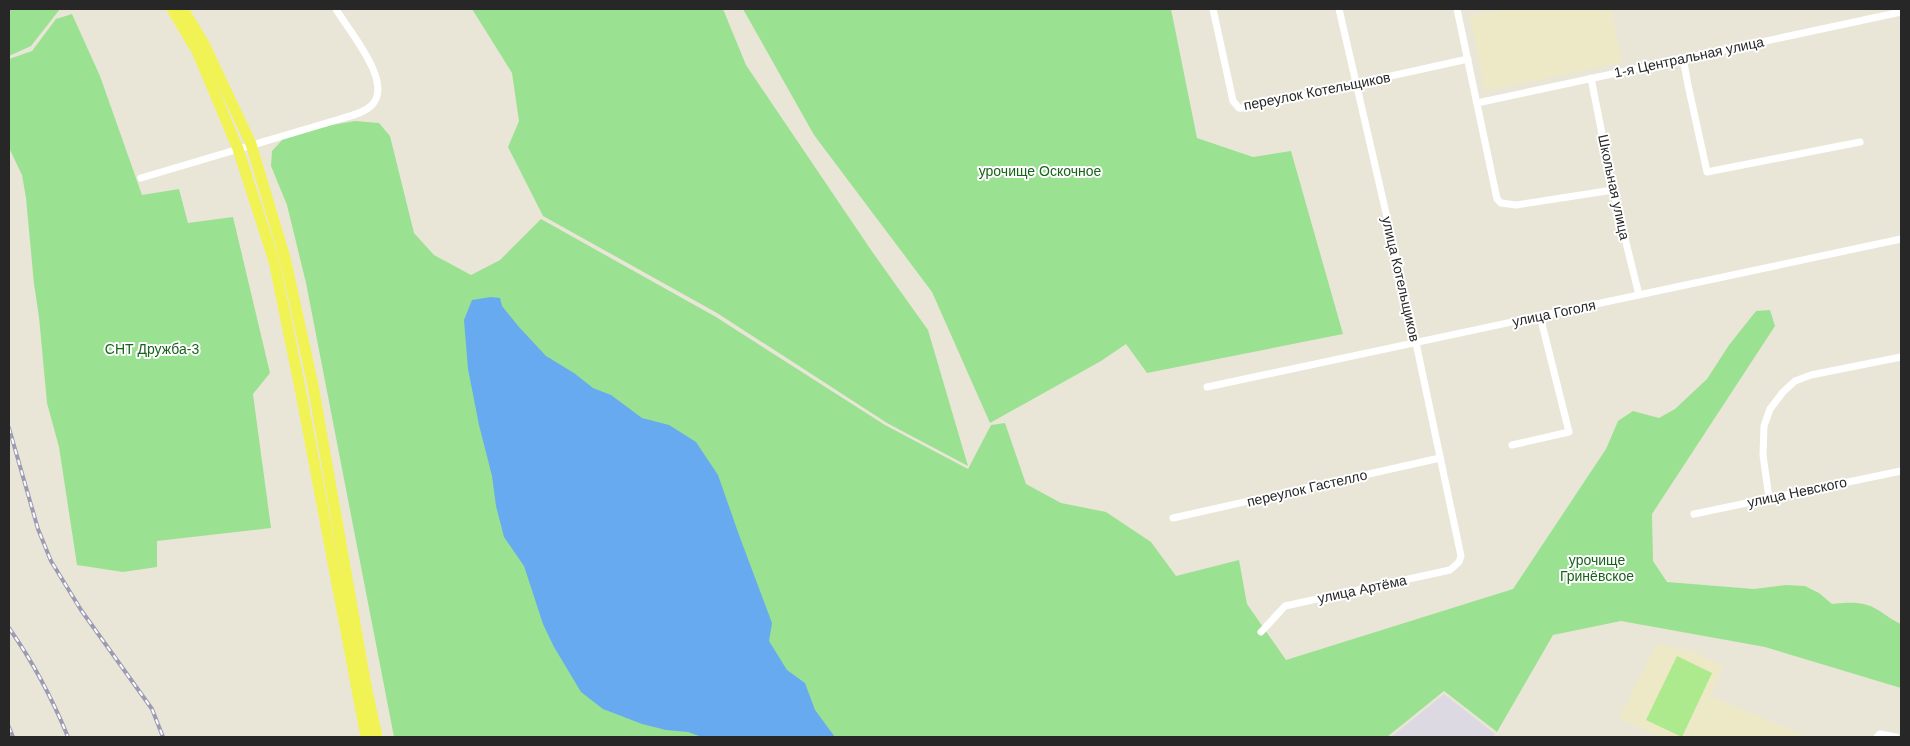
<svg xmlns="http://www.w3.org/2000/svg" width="1910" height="746" viewBox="0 0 1910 746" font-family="Arial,sans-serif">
<rect width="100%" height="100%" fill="#eae6d7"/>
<polygon fill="#ddd9e2" points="1444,694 1495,734 1493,737 1391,737"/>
<g fill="#ede9c6">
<polygon points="1506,9 1611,9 1622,62 1485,91 1470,16"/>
<polygon points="1657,644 1692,651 1723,666 1710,696 1808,737 1661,737 1619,718"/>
</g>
<g fill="#9ae292">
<polygon points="9,9 60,9 31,46 9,56"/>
<polygon points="472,9 723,9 746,65 871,250 928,330 968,466 887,423 717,313 543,216 508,147 519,121 512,73"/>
<polygon points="743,9 1171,9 1197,138 1253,157 1291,151 1343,334 1147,373 1126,344 1101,361 990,423 932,292 814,135"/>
<polygon points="72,14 100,76 142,195 179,189 188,223 233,217 270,373 253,394 271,528 157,541 157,567 123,572 77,565 59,447 47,403 39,317 34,284 26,198 22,175 9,148 9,59 32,51 56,19"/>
<path d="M355,121L379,123L390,136L414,233L434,255L471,275L500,260L541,219L716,317L885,425L968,469L991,425L1005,423L1026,484L1061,503L1106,512L1151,542L1176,576L1239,560L1247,604L1286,660L1513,589L1606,449L1618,421L1633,411L1659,418L1675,409L1707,379L1729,345L1756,311L1770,310L1775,326L1652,514L1653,561L1667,582L1754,589L1786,585L1805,586L1819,593L1832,604C1847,602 1865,601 1878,610C1886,615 1892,620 1901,624V688L1765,647L1621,621L1553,635L1497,732L1444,691L1387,737H394L306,283L287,205L271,166L272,151L283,139L302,130Z"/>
</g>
<polygon fill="#acea8d" points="1677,656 1712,673 1682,737 1646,720"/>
<polygon fill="#67aaef" points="491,297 500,298 502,306 519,327 546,356 574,373 593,388 611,395 642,418 669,425 696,442 718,475 739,535 772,623 769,641 787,670 805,683 815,710 835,737 702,737 688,732 666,730 642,724 603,709 581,692 554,647 543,624 524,566 504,537 496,506 492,476 479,425 468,369 464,320 472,300"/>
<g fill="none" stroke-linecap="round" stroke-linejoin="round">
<g stroke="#fff" stroke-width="7">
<polyline points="1213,9 1233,101 1239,108 1245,108 1468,59"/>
<polyline points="1457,9 1497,199 1501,203 1516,205 1613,190"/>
<polyline points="1683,58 1688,85 1707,172 1860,142"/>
<polyline points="1591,78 1613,190 1639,295"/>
<polyline points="1477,103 1901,12"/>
<path d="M141,178L340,119C350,116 364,113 372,105C394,82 348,30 336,9"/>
<polyline points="1207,387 1901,239"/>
<polyline points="1512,445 1569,432 1540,316"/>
<polyline points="1769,498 1763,455 1764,426 1770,409 1783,392 1795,381 1811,375 1901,357"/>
<polyline points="1694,514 1901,471"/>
<polyline points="1173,518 1440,458"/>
<polyline points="1261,632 1285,606 1450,570 1459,562 1461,556 1416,343 1339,9"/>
<polyline points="1877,737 1880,734 1896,737"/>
</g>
<g stroke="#f1f254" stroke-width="11">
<polyline points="172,9 197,51 238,149 274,261 300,388 366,737"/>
<polyline points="183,9 204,44 251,144 285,258 313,385 366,686 377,737"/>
</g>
<g stroke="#9d9bb2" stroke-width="4">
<g id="rail">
<polyline points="9,428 38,529 51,561 81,610 152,709 163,737"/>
<path d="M9,628C33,662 52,698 68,737"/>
<polyline points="9,727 13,737"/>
</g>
</g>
<use href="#rail" stroke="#fff" stroke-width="2" stroke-dasharray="5.5" stroke-linecap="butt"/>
</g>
<g text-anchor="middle" stroke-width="4" stroke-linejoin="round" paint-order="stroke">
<g font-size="14" fill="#272727" stroke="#fff">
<text transform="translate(1689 57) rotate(-12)" y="5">1-я Центральная улица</text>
<text transform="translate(1317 91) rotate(-11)" y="5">переулок Котельщиков</text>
<text transform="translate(1614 187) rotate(78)" y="5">Школьная улица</text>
<text transform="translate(1401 279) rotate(77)" y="5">улица Котельщиков</text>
<text transform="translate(1554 313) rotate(-12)" y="5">улица Гоголя</text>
<text transform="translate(1307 488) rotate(-13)" y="5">переулок Гастелло</text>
<text transform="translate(1797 492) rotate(-12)" y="5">улица Невского</text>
<text transform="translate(1362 589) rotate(-12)" y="5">улица Артёма</text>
</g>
<g font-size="14" fill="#18631a" stroke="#fff">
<text x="1040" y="176">урочище Оскочное</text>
<text x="152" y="354">СНТ Дружба-3</text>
<text x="1597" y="565">урочище<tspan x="1597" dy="16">Гринёвское</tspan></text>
</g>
</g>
<rect width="1910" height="746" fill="none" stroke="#272727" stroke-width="20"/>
</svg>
